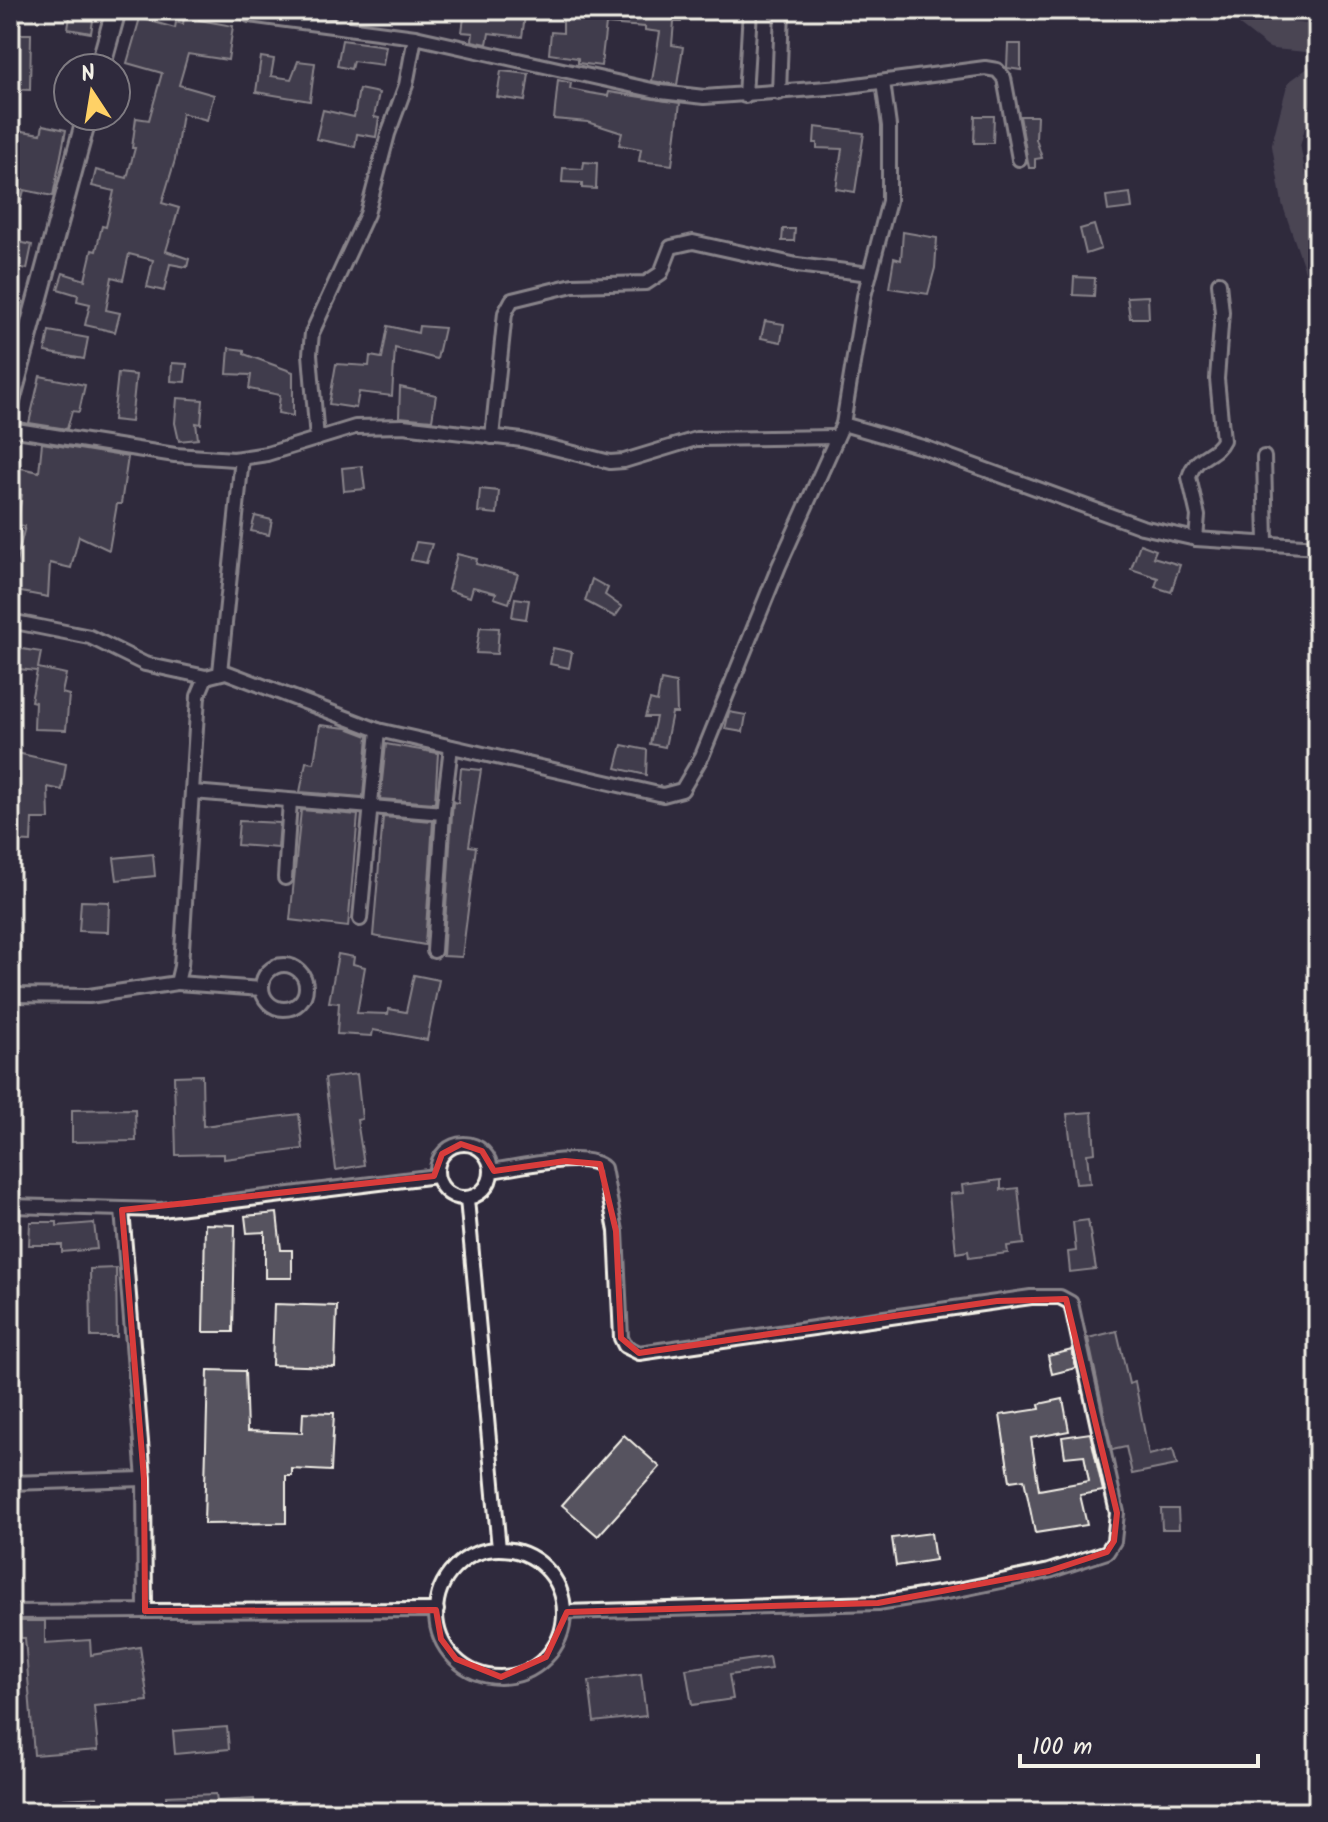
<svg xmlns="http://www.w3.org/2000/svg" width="1328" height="1822" viewBox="0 0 1328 1822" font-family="Kalam,sans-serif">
<rect width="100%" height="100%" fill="#2f2a3d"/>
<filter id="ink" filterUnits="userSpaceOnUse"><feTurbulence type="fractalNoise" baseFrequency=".0125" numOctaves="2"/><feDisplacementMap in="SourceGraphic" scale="16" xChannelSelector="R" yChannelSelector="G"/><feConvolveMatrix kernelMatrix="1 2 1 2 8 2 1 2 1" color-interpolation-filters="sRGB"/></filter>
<g filter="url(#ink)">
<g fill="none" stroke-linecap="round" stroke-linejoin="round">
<g stroke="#6a6670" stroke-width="28">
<polyline points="1243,10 1275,35 1318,39"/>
<polyline points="1318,78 1300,91 1286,145 1296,201 1318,266"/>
</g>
</g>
<g fill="#56525f" stroke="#f4f1e8" stroke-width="2">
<polygon points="71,10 94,14 91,33 68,29"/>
<polygon points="185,10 200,10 199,20 233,26 228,60 188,54 179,85 214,95 207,120 182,113 175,160 162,203 179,208 166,251 189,259 187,267 170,264 164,291 147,287 153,260 129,254 123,280 112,277 106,310 120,313 115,332 85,325 90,304 77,301 78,295 58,289 63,273 85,280 92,250 96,251 102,226 106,227 114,191 92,186 96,170 127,178 135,148 132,148 136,118 149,120 162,73 127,63 140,18 175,28 176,22 183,24"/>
<polygon points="465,10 525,16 522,37 489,33 487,44 472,41 473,33 462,32"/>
<polygon points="563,10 681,10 681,22 674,22 672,45 683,47 677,85 652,81 660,32 645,30 645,27 606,24 601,66 578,63 578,58 549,54 551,32 563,33"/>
<polygon points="10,34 31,34 30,90 10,89"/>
<polygon points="342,40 386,46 383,65 353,61 351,69 337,66"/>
<polygon points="1008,44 1021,44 1021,70 1007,68"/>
<polygon points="261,57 274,59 271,76 291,79 298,61 315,63 310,101 256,92"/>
<polygon points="501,71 529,74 525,101 497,97"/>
<polygon points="558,80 571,83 570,89 590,93 608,96 609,92 680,103 672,165 639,161 641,149 619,145 622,133 588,122 554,119"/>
<polygon points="359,89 379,93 374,117 379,118 376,137 357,134 355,147 316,139 323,110 354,117"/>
<polygon points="975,116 994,116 993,143 974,143"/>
<polygon points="1020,116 1037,116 1036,139 1042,158 1035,159 1035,168 1029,168"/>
<polygon points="43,125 66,130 53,196 24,190 15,227 10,226 10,129 41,134"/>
<polygon points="815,127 864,133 855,192 836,189 842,149 817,148 817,143 814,143"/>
<polygon points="584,162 597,163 596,189 582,188 582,183 562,182 563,168 583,169"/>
<polygon points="1130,193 1132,208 1108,211 1106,196"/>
<polygon points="1094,225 1101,249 1086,254 1080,229"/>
<polygon points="783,229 795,229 794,241 782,241"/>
<polygon points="903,232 937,238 935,268 928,294 889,288 894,258 901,260"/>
<polygon points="10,240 32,245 27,269 10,265"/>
<polygon points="1074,277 1095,278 1094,296 1073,295"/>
<polygon points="1148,296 1149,318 1130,318 1127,297"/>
<polygon points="10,298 24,302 20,320 10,317"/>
<polygon points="765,321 784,324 781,342 761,338"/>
<polygon points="388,326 418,333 419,326 444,328 437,359 395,348 392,396 359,392 356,408 329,404 336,364 369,366 370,356 382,358"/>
<polygon points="49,331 88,338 84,359 45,352"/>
<polygon points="229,348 244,350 244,354 293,372 293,416 278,413 280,395 249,389 251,375 227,374"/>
<polygon points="172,363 187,364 185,382 171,381"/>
<polygon points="118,373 136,375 131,422 113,420"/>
<polygon points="40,376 85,385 79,412 72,411 67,429 29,423"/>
<polygon points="400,387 436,395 432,420 399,417"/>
<polygon points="177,398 203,400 201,424 196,423 198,439 179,441 175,423"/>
<polygon points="42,443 128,457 121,504 117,504 109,550 79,536 71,568 50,563 48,597 10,590 10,566 15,567 25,526 17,525 22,495 10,492 16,467 39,472"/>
<polygon points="362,466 365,489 344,491 342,468"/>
<polygon points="480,489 499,491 497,514 478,512"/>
<polygon points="255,516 272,520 269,535 251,531"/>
<polygon points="416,542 432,544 426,563 411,560"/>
<polygon points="1140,544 1156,550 1153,557 1180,565 1171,592 1155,587 1158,578 1131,569"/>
<polygon points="457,554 477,559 476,564 518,574 509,603 494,598 496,593 473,587 470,597 448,590"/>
<polygon points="592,579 608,588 605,595 622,607 615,617 585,601"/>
<polygon points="515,598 529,600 526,619 512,617"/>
<polygon points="480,627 499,628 497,654 476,653"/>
<polygon points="10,647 41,652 38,668 66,674 62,693 69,695 66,730 34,729 35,702 31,701 37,671 10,668"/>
<polygon points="553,648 572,652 569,668 550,664"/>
<polygon points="661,680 676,683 677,713 672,713 665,747 650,744 656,717 645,717 650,700 657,702"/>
<polygon points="729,712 746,715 743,732 725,729"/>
<polygon points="320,725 347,728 368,736 363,797 300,792 306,762 314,763"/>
<polygon points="386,744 438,753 435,803 380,799"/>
<polygon points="622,745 647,750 646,775 616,768"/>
<polygon points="17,753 66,764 62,790 48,787 49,819 32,819 31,842 10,841 10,781 11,773 15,774"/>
<polygon points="461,768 481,770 469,846 476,847 462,957 443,956 452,814 453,802 458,803"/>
<polygon points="301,810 358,815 348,927 290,920"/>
<polygon points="383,817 433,821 425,945 373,936"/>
<polygon points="239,821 280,823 278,848 237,845"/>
<polygon points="153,854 155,876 117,880 114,858"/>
<polygon points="81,901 109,902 108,932 79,931"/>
<polygon points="338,954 354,957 353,964 365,967 357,1013 388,1014 389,1009 406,1012 414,975 439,980 427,1040 373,1030 372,1036 337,1034 339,1003 329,1002"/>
<polygon points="357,1074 362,1119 357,1120 364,1165 336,1170 325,1078"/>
<polygon points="202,1075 203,1126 299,1114 303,1149 224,1159 224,1154 176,1155 174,1076"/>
<polygon points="135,1109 136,1141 72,1142 72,1110"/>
<polygon points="1092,1112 1095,1153 1087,1154 1090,1183 1076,1184 1067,1114"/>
<polygon points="1001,1180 1001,1190 1018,1188 1024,1244 1007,1246 1008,1253 969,1258 968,1251 956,1253 950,1194 963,1193 962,1185"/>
<polygon points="277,1213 281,1250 292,1250 292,1278 265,1278 265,1232 247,1233 245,1216"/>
<polygon points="1088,1220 1096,1269 1070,1272 1068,1252 1076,1251 1073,1222"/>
<polygon points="30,1222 57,1222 57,1226 94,1223 97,1249 62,1252 62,1245 29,1245"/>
<polygon points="205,1224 235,1225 233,1332 203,1332"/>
<polygon points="116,1268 117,1337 91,1337 90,1269"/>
<polygon points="274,1304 337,1306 335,1367 272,1365"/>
<polygon points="1117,1331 1129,1384 1135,1382 1149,1455 1173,1449 1177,1465 1132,1474 1126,1447 1112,1450 1088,1338"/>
<polygon points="1072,1350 1076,1368 1052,1374 1048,1356"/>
<polygon points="208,1370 245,1371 247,1431 302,1433 303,1412 334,1413 331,1471 292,1469 292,1476 286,1476 286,1523 204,1524"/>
<polygon points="1063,1399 1069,1431 1031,1438 1039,1490 1089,1481 1084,1455 1065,1457 1062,1437 1090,1433 1103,1491 1080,1495 1087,1525 1035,1533 1024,1479 1010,1481 1000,1415 1040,1409 1039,1404"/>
<polygon points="624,1435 660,1467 598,1536 562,1505"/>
<polygon points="1161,1509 1178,1509 1179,1529 1162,1529"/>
<polygon points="931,1533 935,1560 896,1566 892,1538"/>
<polygon points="20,1621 45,1621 45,1643 90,1640 91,1655 140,1647 148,1701 94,1706 98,1750 34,1755 25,1638 21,1638"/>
<polygon points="769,1657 771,1669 729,1675 733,1699 692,1705 686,1669"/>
<polygon points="641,1674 646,1716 594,1722 589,1681"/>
<polygon points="227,1727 229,1749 175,1754 173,1731"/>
<polygon points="216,1794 217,1801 254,1799 255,1812 167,1812 166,1796"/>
<polygon points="97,1797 98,1812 65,1812 64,1799"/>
</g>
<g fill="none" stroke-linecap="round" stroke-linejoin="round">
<g stroke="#f4f1e8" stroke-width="18">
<g id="minor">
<polyline points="242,10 249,15 415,37 661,92 704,97 841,87 985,68 997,70 1004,78 1019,159"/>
<polyline points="341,27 344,10"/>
<polyline points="779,93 782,10"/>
<polyline points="745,96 750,10"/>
<polyline points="843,424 926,448 1142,527 1196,539 1318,547"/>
<polyline points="10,429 175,455 234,459 267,454 355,427 403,426 522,440 610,462 624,461 696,439 836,437"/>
<polyline points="492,437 505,313 512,300 573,285 646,283 661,273 671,247 693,242 797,265 870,274"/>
<polyline points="317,439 310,354 312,333 367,214 388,134 406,85 415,37"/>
<polyline points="1264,457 1266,542"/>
<path d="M1196,539L1198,516L1189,477C1196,454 1215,457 1223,440L1217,379L1222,312L1219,283"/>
<polyline points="10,621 90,637 145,664 206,677 226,672 378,730 663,795 682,790 702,756 779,566 843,424 864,296 889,201 889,126 883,82"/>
<polyline points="220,672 242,458"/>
<polyline points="193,792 443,813"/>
<polyline points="285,878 290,801"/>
<polyline points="360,919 378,730"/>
<polyline points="434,951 443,813 451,747"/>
<circle cx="284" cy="987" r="22"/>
<polyline points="177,983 262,989"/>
<polyline points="10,995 89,996 177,983 181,966 198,696 206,677"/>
<circle cx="464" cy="1171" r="27"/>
<path d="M491,1171C517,1168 586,1150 604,1168L616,1231L621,1338L625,1346L639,1353L1031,1297H1060L1071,1303L1117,1513L1114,1541L1107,1552L1049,1571L958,1590L878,1603L564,1612"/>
<polyline points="467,1199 499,1549"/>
<polyline points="10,1206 161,1210 436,1176"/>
<polyline points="10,1483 144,1479"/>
<circle cx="500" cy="1613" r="64"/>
<polyline points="145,1611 437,1610"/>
<polyline points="10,1612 145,1611 144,1479 122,1210"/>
</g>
</g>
<g stroke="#f4f1e8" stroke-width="24">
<g id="secondary">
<polyline points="100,68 116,10"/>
<polyline points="10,401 87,116"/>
</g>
</g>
<use href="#minor" stroke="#2f2a3d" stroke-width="12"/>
<use href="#secondary" stroke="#2f2a3d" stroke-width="18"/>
</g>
</g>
<path d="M0 0H1328V1822H0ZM461,1144L482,1151L494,1171L565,1161L600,1164L616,1231L621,1338L639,1353L997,1301L1066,1299L1117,1513L1114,1541L1107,1552L1049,1571L878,1603L567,1612L546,1657L501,1677L456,1659L441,1639L436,1610L145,1611L144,1479L122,1210L434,1176L442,1154Z" fill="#2f2a3d" fill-opacity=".55" fill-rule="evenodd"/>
<path fill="none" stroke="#d93c3b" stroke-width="6" stroke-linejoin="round" d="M461,1144L482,1151L494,1171L565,1161L600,1164L616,1231L621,1338L639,1353L997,1301L1066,1299L1117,1513L1114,1541L1107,1552L1049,1571L878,1603L567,1612L546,1657L501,1677L456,1659L441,1639L436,1610L145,1611L144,1479L122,1210L434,1176L442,1154Z"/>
<rect width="1328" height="1822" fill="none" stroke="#2f2a3d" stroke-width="40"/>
<rect x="20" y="20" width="1288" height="1782" fill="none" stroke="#f4f1e8" stroke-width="3" filter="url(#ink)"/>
<g transform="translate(92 92) rotate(348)"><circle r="38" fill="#2f2a3d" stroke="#7e7a81" stroke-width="2"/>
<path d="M0-6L14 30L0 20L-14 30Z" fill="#ffd166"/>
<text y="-12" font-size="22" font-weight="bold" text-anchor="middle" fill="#f4f1e8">N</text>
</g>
<path d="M1020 1754v12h238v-12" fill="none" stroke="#f4f1e8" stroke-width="4"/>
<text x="1032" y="1754" font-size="24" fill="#f4f1e8" stroke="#2f2a3d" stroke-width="6" paint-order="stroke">100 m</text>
</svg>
